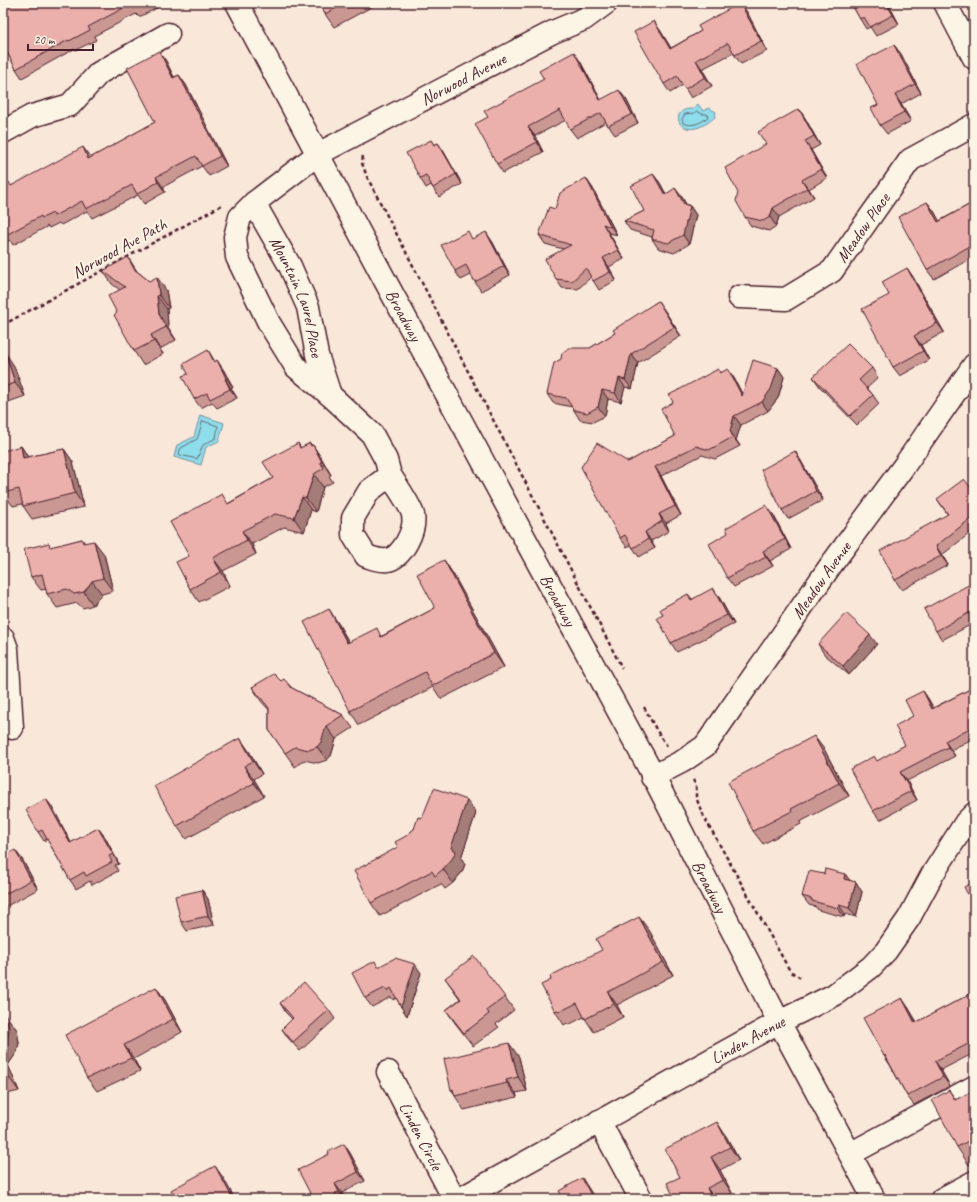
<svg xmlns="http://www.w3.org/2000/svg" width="977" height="1202" viewBox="0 0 977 1202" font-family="Caveat,sans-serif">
<rect width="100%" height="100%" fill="#f9e7d9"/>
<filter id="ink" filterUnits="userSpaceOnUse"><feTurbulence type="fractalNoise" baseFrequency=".025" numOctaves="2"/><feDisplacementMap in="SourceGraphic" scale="8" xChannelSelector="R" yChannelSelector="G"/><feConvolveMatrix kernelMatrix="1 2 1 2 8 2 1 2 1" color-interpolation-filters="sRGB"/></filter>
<g filter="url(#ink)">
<g fill="#8eddeb" stroke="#73919e">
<path d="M698,104L703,111L709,108L716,112L715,117C680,148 665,107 693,109Z"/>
<polygon points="200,415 224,423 219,441 206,447 201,465 174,457 177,445 194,437"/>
</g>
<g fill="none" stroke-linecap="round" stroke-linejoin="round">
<g stroke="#656b78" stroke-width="1">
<path d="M697,111L702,114H707L708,117C701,123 692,127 683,123L682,119L685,114L694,113Z"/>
<polygon points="203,421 218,426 216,438 203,445 197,459 180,455 179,453 181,448 197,439"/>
</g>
<g stroke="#4a1f2b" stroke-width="25">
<g id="minor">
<polyline points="945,3 974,58"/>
<polyline points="3,132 32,116 70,105 99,73 168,34"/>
<path id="s1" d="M254,203L290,266L308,307L317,355L330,395"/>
<path id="s2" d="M739,297L786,299L832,271L910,160L974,125"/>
<path id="s3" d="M390,475L386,460L372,434L330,395L296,367L269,323L237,257L235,237L240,217L254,203L318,154L553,32L584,19L606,3"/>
<path d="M390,475C395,483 412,508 413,515C416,530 402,558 387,560C379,561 373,558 366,556L353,535V518L369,491Z"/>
<polyline points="3,638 7,649 12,728"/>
<path id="s4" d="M652,777L683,761L705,746L831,565L904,466L974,365"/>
<path id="s5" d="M388,1072L454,1199"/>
<polyline points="599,1121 641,1199"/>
<polyline points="850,1154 974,1087"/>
<path id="s6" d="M460,1199L779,1022L834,995L871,967L886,951L909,918L932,875L950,847L966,822L974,814"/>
<polyline points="942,1199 974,1182"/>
</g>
</g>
<g stroke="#4a1f2b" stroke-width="25">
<g id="major">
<path id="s7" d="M237,3L388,286L647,764L779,1022L874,1199"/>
</g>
</g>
<g stroke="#4a1f2b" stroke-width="2.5" stroke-dasharray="4 3" stroke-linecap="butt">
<polyline points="363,156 362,163 367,177 622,668"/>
<polyline points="3,325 222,205"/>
<polyline points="644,707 657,731 667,746"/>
<polyline points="693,780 696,785 696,797 702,813 790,971 802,979"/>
</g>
<use href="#minor" stroke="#fcf5e5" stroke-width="22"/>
<use href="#major" stroke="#fcf5e5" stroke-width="22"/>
</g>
<g fill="#ca9793" stroke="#4a1f2b">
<polygon points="28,3 159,3 161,6 139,17 136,14 94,36 96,40 76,50 74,49 22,78 16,69 4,47 3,48 3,7 26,4"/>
<polygon points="319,3 379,3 334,27 325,14"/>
<polygon points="740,3 747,12 767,51 741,64 733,53 702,69 712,86 691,98 683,85 670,93 664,84 660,30 671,48 701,31"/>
<polygon points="851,3 888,3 899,24 876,36 870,27 866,29 860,19"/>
<polygon points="894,45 901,54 921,93 901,104 911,121 887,134 880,125 878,105"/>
<polygon points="159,51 166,61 174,77 179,75 186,85 227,166 209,176 202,166 163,187 165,192 144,204 138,195 92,218 87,211 61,225 59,223 49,228 48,226 13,245 10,240 3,244 3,185 11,186 90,158 155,122"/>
<polygon points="580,61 601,100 626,99 638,123 615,135 606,122 577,138 570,129 566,120 535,136 543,152 503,173 497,164 488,117"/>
<polygon points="799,109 805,118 820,145 811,150 827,178 809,189 814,197 779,217 776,226 769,231 751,226 745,217 766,144"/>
<polygon points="431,140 434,145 438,143 444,152 462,184 439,197 431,185 426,188 420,178"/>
<polygon points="653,174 660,183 666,194 682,197 686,204 690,206 696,215 689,244 674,253 658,248 652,239 652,237 630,230 624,221 644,211"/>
<polygon points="592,187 617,235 609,233 624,259 609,267 616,280 599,290 591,277 578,289 562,288 556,279 563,249 545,244 539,235 555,209"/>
<polygon points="927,202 934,211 939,221 974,202 974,257 934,279 927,270"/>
<polygon points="473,239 492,241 510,275 481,291 475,282 471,275 461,280 455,271"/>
<polygon points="907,268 913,277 944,332 921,345 929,360 900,376 893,367 889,295"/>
<polygon points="103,271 138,272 149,281 166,290 169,308 167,309 168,327 176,340 160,349 163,354 143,365 134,351 120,290 112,284"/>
<polygon points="658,301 681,336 638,363 632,389 625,387 621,402 608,399 605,416 593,422 580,420 572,407 553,403 547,394 590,348 615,333"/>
<polygon points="3,353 14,366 25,396 3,404"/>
<polygon points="215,361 223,369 233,387 231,388 237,398 217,408 212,402 201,408 194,399"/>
<polygon points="778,368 784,377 778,398 768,411 741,425 736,440 740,446 715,459 702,455 661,476 681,515 666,523 669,531 651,541 655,548 639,557 631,545 627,547 620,538 628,462 675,436 673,402 718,369 721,373 734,378 742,394"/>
<polygon points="872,368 878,378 867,388 873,395 879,404 857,425 820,387 813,377"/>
<polygon points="298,443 301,448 310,443 322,459 331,475 329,476 333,482 323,487 316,512 311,510 304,532 284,527 252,544 256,554 223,571 230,586 199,602 190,589 189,556 229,503 273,478"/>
<polygon points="21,446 28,457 64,449 73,462 84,507 32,519 23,506 22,504 13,506 3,493"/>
<polygon points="795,451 801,461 823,500 788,519 782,510"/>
<polygon points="974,492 974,530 942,555 948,565 902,590 895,580 948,515 937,499"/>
<polygon points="773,514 791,549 770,561 773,566 734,587 727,578"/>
<polygon points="82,539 85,543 104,554 113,591 102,594 93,605 83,608 77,603 57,608 47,594 46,589 41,590 31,577 52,547"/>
<polygon points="444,560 453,574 504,667 441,699 433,687 359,725 350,711 338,623 349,642 382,636 435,608"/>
<polygon points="974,582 974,623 942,640 936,631"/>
<polygon points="688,594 692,599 719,597 734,624 677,652 671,643 663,615"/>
<polygon points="818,644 877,644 849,675 824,654"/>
<polygon points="281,681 292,688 343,715 353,728 336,739 331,756 327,760 318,763 304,760 295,767 269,730 269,710 261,701 252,687"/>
<polygon points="974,687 974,738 951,750 955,756 907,781 917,800 880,820 873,811 878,761 905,745 913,716 923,691 929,700 933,708"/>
<polygon points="824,749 849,796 800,822 801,824 763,844 753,831"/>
<polygon points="249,751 262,774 254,779 264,796 186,839 177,826"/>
<polygon points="467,800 476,813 461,858 465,864 462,872 453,883 445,889 441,884 380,916 371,903 398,847 406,836 414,829 422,818"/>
<polygon points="53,808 71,843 98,828 105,837 119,864 115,865 118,871 92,885 90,881 76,889 70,880 47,839 44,841 38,832"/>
<polygon points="3,857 22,859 38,889 3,908"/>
<polygon points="824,874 845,874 850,881 856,882 862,892 856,917 845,914 844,917 818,910 816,907 809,905 802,896"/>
<polygon points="202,890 208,899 214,925 187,931 181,922"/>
<polygon points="649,930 673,975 617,1005 623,1017 594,1032 584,1017 568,1025 567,1023 564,1025 555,1011"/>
<polygon points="379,967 421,973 407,1016 396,998 393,1000 391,997 372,1007 365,998"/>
<polygon points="445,978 505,997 514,1010 496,1024 499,1027 473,1046 455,1023 446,1010 460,999"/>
<polygon points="156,987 165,1000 182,1032 134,1059 140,1071 97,1091 87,1078"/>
<polygon points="974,992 974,1053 941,1070 950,1086 914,1105 907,1096 890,1065 884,1056 908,1007 917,1022"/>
<polygon points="280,1003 329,1010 335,1019 300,1051 288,1038 282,1029 292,1019 286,1013"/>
<polygon points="3,1012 7,1017 17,1030 19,1043 17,1052 8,1065 19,1091 3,1095"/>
<polygon points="519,1057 527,1091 516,1093 517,1097 464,1110 455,1096 454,1093 451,1090"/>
<polygon points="949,1090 956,1100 974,1090 974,1162 969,1165 957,1147"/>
<polygon points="726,1136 739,1160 720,1170 732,1193 721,1199 675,1199 680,1177"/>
<polygon points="344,1144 350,1153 365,1181 342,1193 345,1199 313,1199 329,1154"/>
</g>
<g fill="#a47b78" stroke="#4a1f2b">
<polygon points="740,3 747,12 767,51 761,41"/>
<polygon points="886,3 888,3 899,24 893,15"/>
<polygon points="654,21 660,30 677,58 670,49"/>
<polygon points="894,45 901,54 921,93 915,84"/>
<polygon points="159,51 166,61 179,88 173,78"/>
<polygon points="574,52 580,61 606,110 600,100"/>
<polygon points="696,60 702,69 712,86 705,77"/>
<polygon points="179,75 186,85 227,166 220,156"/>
<polygon points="619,90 626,99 638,123 632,114"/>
<polygon points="895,95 901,104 911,121 904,112"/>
<polygon points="799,109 805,118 820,145 814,136"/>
<polygon points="528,127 535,136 543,152"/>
<polygon points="805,141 811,150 827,178 821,169"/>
<polygon points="438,143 444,152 462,184 456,174"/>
<polygon points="83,147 90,157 95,168 88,159"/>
<polygon points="653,174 660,183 671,204 665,195"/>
<polygon points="156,177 163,187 165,192 158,182"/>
<polygon points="586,178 592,187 617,235 611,227"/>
<polygon points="802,180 809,189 814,197 807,188"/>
<polygon points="675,188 682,197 689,210 690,206 696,215 689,244 683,235 684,204"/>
<polygon points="927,202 934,211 945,231 938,222"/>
<polygon points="773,208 779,217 776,226 770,217"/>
<polygon points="603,224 609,233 624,259 618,250"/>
<polygon points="486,232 492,241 510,275 504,266"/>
<polygon points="128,257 137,271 144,283 134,269"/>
<polygon points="603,258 609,267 616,280 610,272"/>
<polygon points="907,268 913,277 944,332 937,323"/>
<polygon points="157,277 166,290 169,308 159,295"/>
<polygon points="157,296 167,309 168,327 176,340 166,327 159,314"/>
<polygon points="658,301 665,311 681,336 674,327"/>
<polygon points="151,335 160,349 163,354 154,341"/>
<polygon points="914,336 921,345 929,360 923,351"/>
<polygon points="208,350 214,360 220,371 214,362"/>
<polygon points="5,352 14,366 25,396 15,383"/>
<polygon points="631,354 638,363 632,389 625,380"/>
<polygon points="217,360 223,369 233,387 226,378"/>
<polygon points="778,368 784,377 778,398 768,411 762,402"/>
<polygon points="728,369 734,378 748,405 742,396"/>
<polygon points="619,378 625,387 621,402 615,393"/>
<polygon points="225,379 231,388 237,398 230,389"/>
<polygon points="602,390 608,399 605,416 598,407"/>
<polygon points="734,416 741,425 736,440 740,446 733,437 730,431"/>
<polygon points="310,443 317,453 313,445 322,459 331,475"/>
<polygon points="21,446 30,460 23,458"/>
<polygon points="64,449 73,462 84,507 75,493"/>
<polygon points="795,451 801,461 823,500 816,491"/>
<polygon points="655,467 661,476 681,515 675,506"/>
<polygon points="314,474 323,487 316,512 306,498"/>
<polygon points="302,497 311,510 304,532 294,518"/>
<polygon points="766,505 773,514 791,549 785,539"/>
<polygon points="659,514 666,523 669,531 662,521"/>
<polygon points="242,531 252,544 256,554 247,540"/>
<polygon points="645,532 651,541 655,548 648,539"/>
<polygon points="94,541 104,554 113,591 103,578"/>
<polygon points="936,546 942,555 948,565 941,556"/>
<polygon points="763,551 770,561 773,566 766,557"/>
<polygon points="213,558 223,571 230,586 221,572"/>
<polygon points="444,560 453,574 504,667 494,653"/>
<polygon points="92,581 102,594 93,605 84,592"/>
<polygon points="713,588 719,597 734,624 727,615"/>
<polygon points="329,609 338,623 356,657 347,643"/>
<polygon points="870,635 877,644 849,675 843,666"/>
<polygon points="923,691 929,700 939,718 932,709"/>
<polygon points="326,726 336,739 331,756 327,760 317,747"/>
<polygon points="814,736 824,749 849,796 839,783"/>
<polygon points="240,738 249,751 262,774 253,761"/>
<polygon points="945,741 955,756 948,747"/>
<polygon points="244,766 254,779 264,796 254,783"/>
<polygon points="900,772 907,781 917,800 911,791"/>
<polygon points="46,799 53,808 76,852 70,843"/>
<polygon points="467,800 476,813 461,858 465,864 462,872 453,883 443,869"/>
<polygon points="98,828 105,837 119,864 113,854"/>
<polygon points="15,850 22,859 38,889 31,880"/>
<polygon points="845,874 852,883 844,879"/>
<polygon points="856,882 862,892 856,917 849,908"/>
<polygon points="202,890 208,899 214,925 208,916"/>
<polygon points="839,905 845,914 844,917 838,908"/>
<polygon points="639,917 649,930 673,975 663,962"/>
<polygon points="415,964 421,973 407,1016 401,1007"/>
<polygon points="156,987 165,1000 182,1032 173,1019"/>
<polygon points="608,992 617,1005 623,1017 614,1004"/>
<polygon points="902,998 908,1007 922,1032 915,1023"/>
<polygon points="7,1017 17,1030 19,1043 17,1052 8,1065 19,1091 9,1078 3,1062 3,1046"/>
<polygon points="509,1043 519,1057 527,1091 518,1077"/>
<polygon points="124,1045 134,1059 140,1071 131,1058"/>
<polygon points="935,1061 941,1070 950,1086 943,1077"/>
<polygon points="506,1080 516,1093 517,1097 507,1083"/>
<polygon points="717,1122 726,1136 739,1160 730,1147"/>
<polygon points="344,1144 350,1153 365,1181 358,1172"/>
<polygon points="711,1157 720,1170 732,1193 723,1180"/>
<polygon points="215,1166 224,1179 235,1199 233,1199"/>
<polygon points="582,1178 591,1192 595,1199 593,1199"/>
<polygon points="335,1184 342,1193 345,1199 339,1192"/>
<polygon points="707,1188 715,1199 713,1199"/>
</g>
<g fill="#ebb0ab" stroke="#4a1f2b">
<polygon points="10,3 25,3 25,4 28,3 143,3 133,8 131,4 88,27 90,30 69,41 68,40 16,69 3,45 3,7"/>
<polygon points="319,3 346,3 325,14"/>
<polygon points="740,3 761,41 735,55 728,43 696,60 705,77 685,89 677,76 664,84 634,32 654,21 670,49 701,31 698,26"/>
<polygon points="851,3 886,3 893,15 870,27 864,17 860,19"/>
<polygon points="894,45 915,84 895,95 904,112 880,125 871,108 878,105 857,64"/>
<polygon points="159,51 173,78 179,75 220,156 202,166 196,156 156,177 158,182 137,194 132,185 86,209 82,201 54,216 53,213 42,218 41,216 6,235 4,230 3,231 3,185 9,182 11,186 83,147 88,159 155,122 127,68"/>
<polygon points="574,52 600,100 619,90 632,114 608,126 601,113 570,129 560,110 528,127 537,142 497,164 475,124 488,117 484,111 544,79 539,71"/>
<polygon points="799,109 814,136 805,141 821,169 802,180 807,188 773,208 770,217 763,221 745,217 736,201 738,193 725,168 766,144 758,132"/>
<polygon points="431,140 434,145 438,143 456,174 433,188 426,175 420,178 406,153"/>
<polygon points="653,174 665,195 675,188 684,204 690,206 683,235 668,243 652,239 654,230 624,221 644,211 631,186"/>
<polygon points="586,178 611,227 603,224 618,250 603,258 610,272 593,281 586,268 572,281 556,279 545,259 571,245 539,235 549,207 555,209 560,193"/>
<polygon points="927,202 938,222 974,202 974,248 972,245 927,270 898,217"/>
<polygon points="468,231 472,239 486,232 504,266 475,282 466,265 455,271 441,245"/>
<polygon points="128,257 134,269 149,281 157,277 159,295 157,296 159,314 166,327 151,335 154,341 134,351 114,315 117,313 108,296 125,287 103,271"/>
<polygon points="907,268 937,323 914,336 923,351 893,367 862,309 889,295 882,282"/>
<polygon points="658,301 674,327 631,354 625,380 619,378 615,393 602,390 598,407 587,413 574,410 566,398 547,394 554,363 561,359 562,353 569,348 590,348 615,333 613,330"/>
<polygon points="848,344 872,368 859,380 873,395 850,416 813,377"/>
<polygon points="208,350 214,362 217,360 226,378 225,379 230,389 210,399 207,393 194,399 182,376 188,374 183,364"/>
<polygon points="5,352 15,383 3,387 3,353"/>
<polygon points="753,360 778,368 771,389 762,402 734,416 730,431 733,437 709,450 696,446 655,467 675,506 659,514 662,521 645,532 648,539 633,548 625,535 620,538 581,467 597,443 628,462 675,436 661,409 673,402 669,395 718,369 720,373 728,369 742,396"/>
<polygon points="298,443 300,448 310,443 311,446 313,445 322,462 320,462 324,468 314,474 306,498 302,497 294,518 275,514 242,531 247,540 213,558 221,572 190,589 176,562 189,556 170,522 222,494 228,504 273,478 263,462"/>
<polygon points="21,446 23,458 64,449 75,493 23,506 19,489 3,493 3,451"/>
<polygon points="795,451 816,491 782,510 761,470"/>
<polygon points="964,479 974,492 974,516 936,546 941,556 895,580 880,551 948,514 937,499"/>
<polygon points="766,505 785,539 763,551 766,557 727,578 709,544 728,533 726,528"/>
<polygon points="82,539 83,543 94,541 103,578 92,581 84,592 74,594 67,589 47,594 42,574 31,577 24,549 49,543 50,547"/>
<polygon points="444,560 494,653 432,686 425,672 350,711 304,622 329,609 347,643 377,628 381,637 435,608 417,574"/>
<polygon points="974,582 974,610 936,631 924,609"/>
<polygon points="713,588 727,615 671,643 657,618 663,615 660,609 688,594 691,600"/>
<polygon points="846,613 870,635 843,666 818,644"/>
<polygon points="274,674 281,681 284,679 292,688 343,715 326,726 321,742 317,747 309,750 295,747 285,753 269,730 269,708 252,687"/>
<polygon points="974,687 974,726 945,741 948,747 900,772 911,791 873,811 850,769 874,756 877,761 905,745 895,726 913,716 905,700 923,691 932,709"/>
<polygon points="814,736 839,783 791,809 792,811 753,831 728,782"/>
<polygon points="240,738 253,761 244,766 254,783 177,826 154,786"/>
<polygon points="434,788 467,800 451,848 456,851 452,859 443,869 435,876 432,871 371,903 354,871 398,847 395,842 406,836 414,829 418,817 422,818"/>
<polygon points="46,799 70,843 98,828 113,854 109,856 112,862 86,876 84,872 70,880 42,830 38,832 26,810"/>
<polygon points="15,850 31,880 3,895 3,857"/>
<polygon points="825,869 845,874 844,879 856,882 849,908 839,905 838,908 812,901 812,899 802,896 809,871 824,874"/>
<polygon points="974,882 974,906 964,887"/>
<polygon points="202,890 208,916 181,922 175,896"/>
<polygon points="639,917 663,962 608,992 614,1004 585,1019 577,1003 559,1012 558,1010 555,1011 541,985 551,980 550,976 602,950 596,939"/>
<polygon points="474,956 505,997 487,1010 489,1014 464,1033 446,1010 461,999 445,978"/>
<polygon points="395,958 415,964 401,1007 391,988 387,991 385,988 365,998 352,973 375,961 378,967"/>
<polygon points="304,982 329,1010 293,1042 282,1029 293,1018 280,1003"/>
<polygon points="156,987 173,1019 124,1045 131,1058 87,1078 65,1035"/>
<polygon points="974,992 974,1041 935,1061 943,1077 907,1096 885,1055 884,1056 863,1018 902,998 915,1023"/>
<polygon points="3,1012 7,1017 9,1030 7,1039 3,1046"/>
<polygon points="509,1043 518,1077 506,1080 507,1083 455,1096 453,1089 451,1090 444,1059"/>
<polygon points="3,1062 9,1078 3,1079"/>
<polygon points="949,1090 955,1100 974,1090 974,1138 957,1147 932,1100"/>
<polygon points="717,1122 730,1147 711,1157 723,1180 707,1188 711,1197 708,1199 693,1199 692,1196 686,1199 675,1199 667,1183 680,1177 665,1149"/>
<polygon points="344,1144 358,1172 335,1184 339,1192 335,1193 337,1197 334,1199 313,1199 298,1170 329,1154 328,1152"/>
<polygon points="215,1166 233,1199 176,1199 171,1190"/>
<polygon points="582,1178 593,1199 563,1199 559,1191"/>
</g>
</g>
<g text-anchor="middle" stroke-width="4" stroke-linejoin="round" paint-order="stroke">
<g font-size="17" fill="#4a1f2b" stroke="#fcf5e5">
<text dy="6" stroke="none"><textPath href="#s3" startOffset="576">Norwood Avenue</textPath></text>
<text dy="6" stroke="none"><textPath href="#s2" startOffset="154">Meadow Place</textPath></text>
<text transform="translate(119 248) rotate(-29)" y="6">Norwood Ave Path</text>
<text dy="6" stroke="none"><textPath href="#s1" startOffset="104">Mountain Laurel Place</textPath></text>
<text dy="6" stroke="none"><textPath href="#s7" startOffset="354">Broadway</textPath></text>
<text dy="6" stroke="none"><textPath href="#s4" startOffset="264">Meadow Avenue</textPath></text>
<text dy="6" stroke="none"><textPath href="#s7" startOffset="678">Broadway</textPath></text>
<text dy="6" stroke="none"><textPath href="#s7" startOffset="1002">Broadway</textPath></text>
<text dy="6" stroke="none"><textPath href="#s6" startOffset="329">Linden Avenue</textPath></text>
<text dy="6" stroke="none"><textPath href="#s5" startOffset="72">Linden Circle</textPath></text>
</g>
</g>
<rect width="977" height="1202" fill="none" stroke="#fcf5e5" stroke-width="16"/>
<rect x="8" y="8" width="961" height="1186" fill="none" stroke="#4a1f2b" stroke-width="1.5" filter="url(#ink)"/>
<path d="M28 44v6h65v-6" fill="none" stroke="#4a1f2b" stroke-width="2"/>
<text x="34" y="44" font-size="12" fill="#4a1f2b" stroke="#fcf5e5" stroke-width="3" paint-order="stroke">20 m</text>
</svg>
